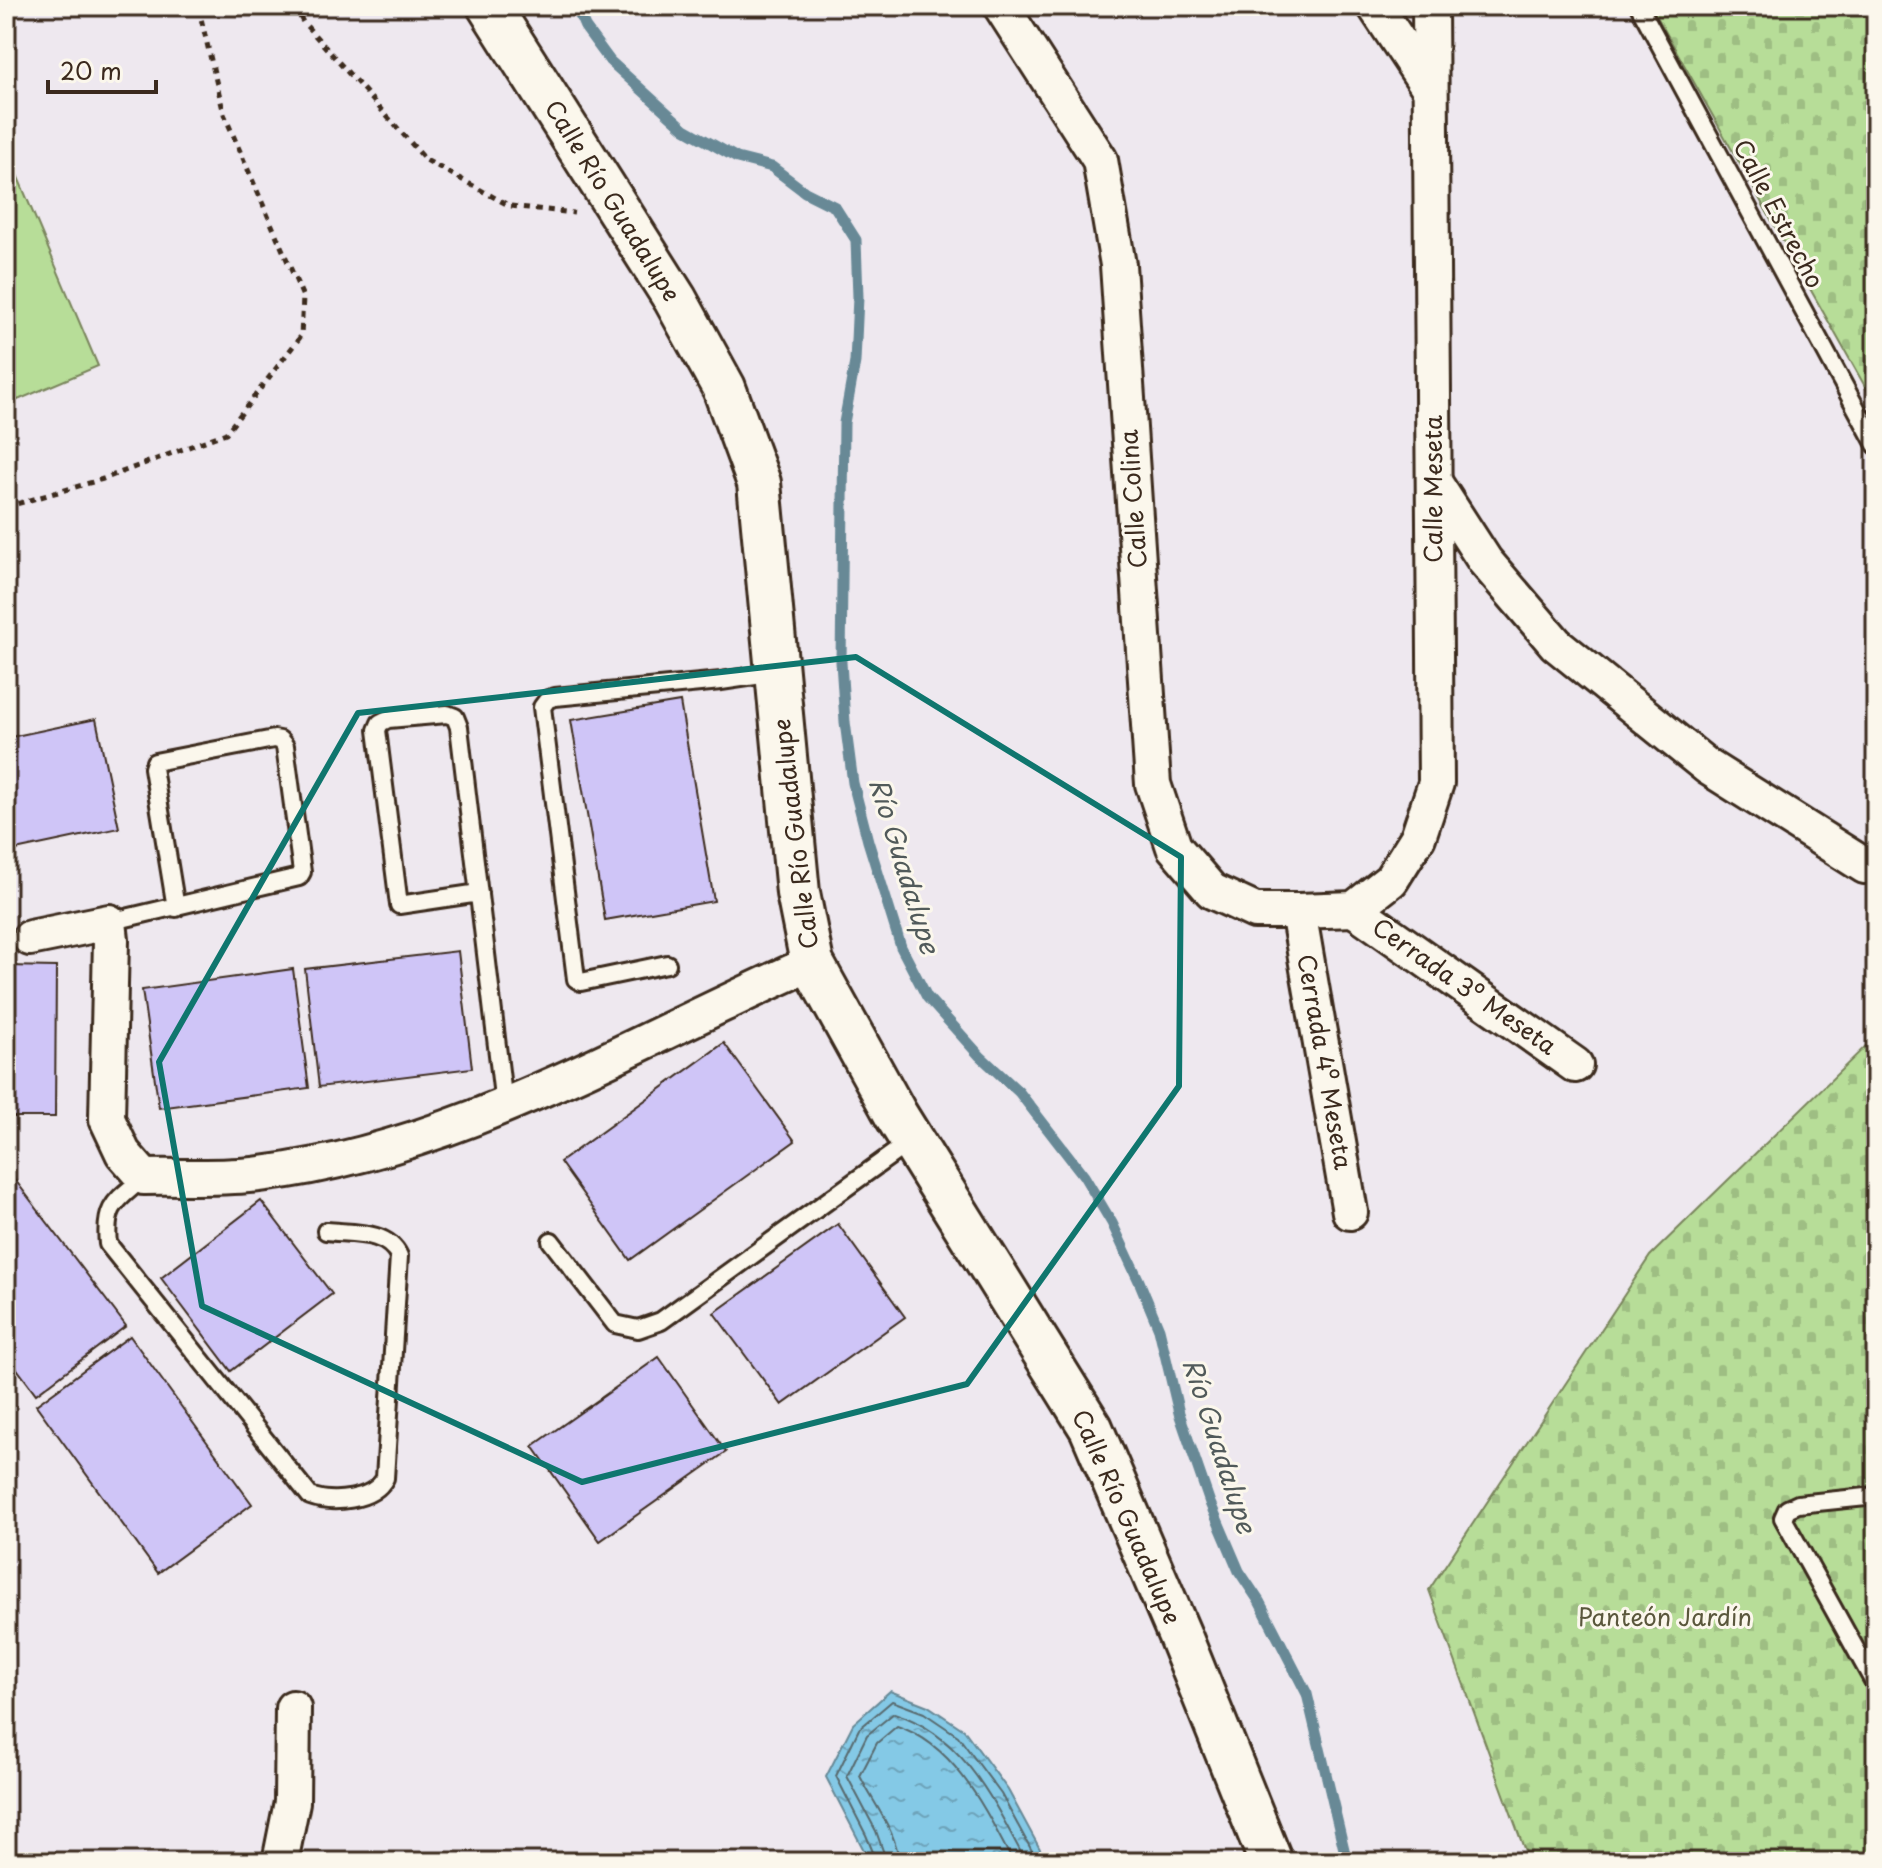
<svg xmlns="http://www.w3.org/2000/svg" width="1882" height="1868" viewBox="0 0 1882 1868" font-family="'Playpen Sans',sans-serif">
<defs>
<pattern id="cemetery-stones" width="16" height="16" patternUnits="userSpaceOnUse" patternTransform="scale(2)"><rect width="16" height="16" fill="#b7dd98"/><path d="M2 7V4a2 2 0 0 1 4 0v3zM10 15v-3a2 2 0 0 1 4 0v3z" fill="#9ebe83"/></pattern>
<pattern id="water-ripples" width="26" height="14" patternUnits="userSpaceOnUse" patternTransform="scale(2)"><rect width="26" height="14" fill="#84c9e6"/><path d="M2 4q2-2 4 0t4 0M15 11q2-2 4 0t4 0" fill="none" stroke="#6da3ba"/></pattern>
</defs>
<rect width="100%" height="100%" fill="#eee8ef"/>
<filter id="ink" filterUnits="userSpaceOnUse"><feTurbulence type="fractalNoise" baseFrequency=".0125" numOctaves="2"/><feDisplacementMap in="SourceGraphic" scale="16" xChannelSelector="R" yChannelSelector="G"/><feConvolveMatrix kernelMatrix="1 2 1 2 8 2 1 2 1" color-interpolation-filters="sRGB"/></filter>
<g filter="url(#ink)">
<g fill="url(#cemetery-stones)" stroke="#79845b" stroke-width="2">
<polygon points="1651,6 1876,6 1876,406"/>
<polygon points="1876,1036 1876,1862 1529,1862 1429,1590 1650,1256"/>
</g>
<polygon fill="#b7dd98" stroke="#79845b" stroke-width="2" points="6,149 98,366 6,405"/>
<polygon fill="url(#water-ripples)" stroke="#678996" stroke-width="2" points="890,1691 928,1706 964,1730 1008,1790 1047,1862 870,1862 826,1777 853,1724"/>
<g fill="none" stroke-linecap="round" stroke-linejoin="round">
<g stroke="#586a6e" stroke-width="2">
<polyline points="877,1862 866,1835 836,1776 859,1729 892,1701 924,1713 958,1736 1001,1794 1038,1862"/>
<path d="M887,1862L876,1831L847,1776L867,1735L894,1713C964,1735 994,1802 1026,1862"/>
<path d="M899,1862C897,1832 873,1803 860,1776L877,1743L897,1726C956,1745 986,1811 1013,1862"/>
</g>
<polyline stroke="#678996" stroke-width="11" points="576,6 585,27 610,61 685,129 737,158 772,167 805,192 835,207 856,240 858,297 855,362 844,423 841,662 845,722 853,783 868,841 901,947 927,997 980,1056 1019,1092 1084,1176 1112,1223 1139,1281 1159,1329 1179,1413 1210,1503 1239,1571 1259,1601 1307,1694 1347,1862"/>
</g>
<g fill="#cfc5f7" stroke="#3b2a1e" stroke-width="2">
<polygon points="680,702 714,901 605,920 571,720"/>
<polygon points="96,719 119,828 6,852 6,738"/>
<polygon points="458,951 472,1068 319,1087 305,969"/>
<polygon points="6,966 56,967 55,1117 6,1117"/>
<polygon points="293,969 309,1088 159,1108 142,990"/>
<polygon points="724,1043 795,1141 630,1260 560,1162"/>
<polygon points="6,1168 126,1326 36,1394 6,1354"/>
<polygon points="261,1201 332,1294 231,1371 161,1278"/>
<polygon points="838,1224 905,1317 782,1405 714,1313"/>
<polygon points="130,1336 252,1504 158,1573 36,1405"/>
<polygon points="659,1357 726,1452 600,1541 533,1446"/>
</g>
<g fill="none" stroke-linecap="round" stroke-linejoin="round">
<g stroke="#3b2a1e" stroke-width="22">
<g id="service">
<polyline points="1639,6 1876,445"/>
<polyline points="479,893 399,905 377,730 380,723 388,719 447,714 455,717 459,727 504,1105"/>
<polyline points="109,922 299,877 302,872 285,746 280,740 274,739 155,762 153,768 176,908"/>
<polyline points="667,964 581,982 576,979 542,707 548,699 555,697 721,681 775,673"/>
<path d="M144,1177C117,1201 104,1204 108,1244L310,1496C332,1504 373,1501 385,1478L399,1256C387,1230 352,1234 326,1231"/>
<polyline points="551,1241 615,1324 638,1329 661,1321 912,1140"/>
<polyline points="1876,1496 1798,1504 1787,1509 1783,1518 1876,1686"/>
</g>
</g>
<g stroke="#3b2a1e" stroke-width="40">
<g id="minor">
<polyline points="1001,6 1100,160 1118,265 1153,784 1174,847 1212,891 1255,911 1298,911 1354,909 1391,880 1418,837 1436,783 1430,6"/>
<polyline points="1375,6 1430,89"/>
<polyline points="1434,482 1485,561 1556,644 1708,767 1865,866"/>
<polyline points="1354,909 1575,1065"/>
<polyline points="1298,911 1350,1212"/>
<path d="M30,938L109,922L111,940L107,1119L123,1153L144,1177C182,1176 222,1179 260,1174C458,1150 632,1042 812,963"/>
<polyline points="280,1862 292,1802 293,1708"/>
</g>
</g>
<g stroke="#3b2a1e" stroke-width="48">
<polyline id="tertiary" points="489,6 675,299 724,388 759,483 798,893 812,963 896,1115 1091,1428 1180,1636 1271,1862"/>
</g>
<g stroke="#3b2a1e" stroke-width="5" stroke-dasharray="6 6" stroke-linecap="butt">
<polyline points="294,6 303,22 426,160 510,206 574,213"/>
<polyline points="6,507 103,479 226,433 301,336 303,297 224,114 198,6"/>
</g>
<use href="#service" stroke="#fbf7ec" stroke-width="16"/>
<use href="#minor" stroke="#fbf7ec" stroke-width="34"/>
<use href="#tertiary" stroke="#fbf7ec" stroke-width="42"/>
</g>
</g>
<path fill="none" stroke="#0f766e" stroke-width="6" stroke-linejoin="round" d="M856,657L1181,857L1179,1086L967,1384L582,1482L202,1306L159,1062L358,713Z"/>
<g text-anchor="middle" stroke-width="6" stroke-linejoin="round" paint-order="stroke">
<g font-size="24" fill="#3b2a1e" stroke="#fbf7ec">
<text transform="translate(612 201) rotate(58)" y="8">Calle Río Guadalupe</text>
<text transform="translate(1778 214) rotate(62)" y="8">Calle Estrecho</text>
<text transform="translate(1434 489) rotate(-90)" y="8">Calle Meseta</text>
<text transform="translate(1134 499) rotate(-94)" y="8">Calle Colina</text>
<text transform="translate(796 834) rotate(-97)" y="8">Calle Río Guadalupe</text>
<text transform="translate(1464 987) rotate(35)" y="8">Cerrada 3º Meseta</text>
<text transform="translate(1324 1062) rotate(80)" y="8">Cerrada 4º Meseta</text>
<text transform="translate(1126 1517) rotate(66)" y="8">Calle Río Guadalupe</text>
</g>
<g font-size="24" fill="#5a573c" stroke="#fbf7ec">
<text x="1665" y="1626">Panteón Jardín</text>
</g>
<g font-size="26" font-style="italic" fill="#515a5a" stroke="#fbf7ec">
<text transform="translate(904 866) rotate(73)" y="9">Río Guadalupe</text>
<text transform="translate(1219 1446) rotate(72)" y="9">Río Guadalupe</text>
</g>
</g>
<rect width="1882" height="1868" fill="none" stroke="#fbf7ec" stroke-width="32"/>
<rect x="16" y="16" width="1850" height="1836" fill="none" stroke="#3b2a1e" stroke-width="3" filter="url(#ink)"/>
<path d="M48 80v12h108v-12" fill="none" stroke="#3b2a1e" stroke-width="4"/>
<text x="60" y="80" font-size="24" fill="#3b2a1e" stroke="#fbf7ec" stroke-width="6" paint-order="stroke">20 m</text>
</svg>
